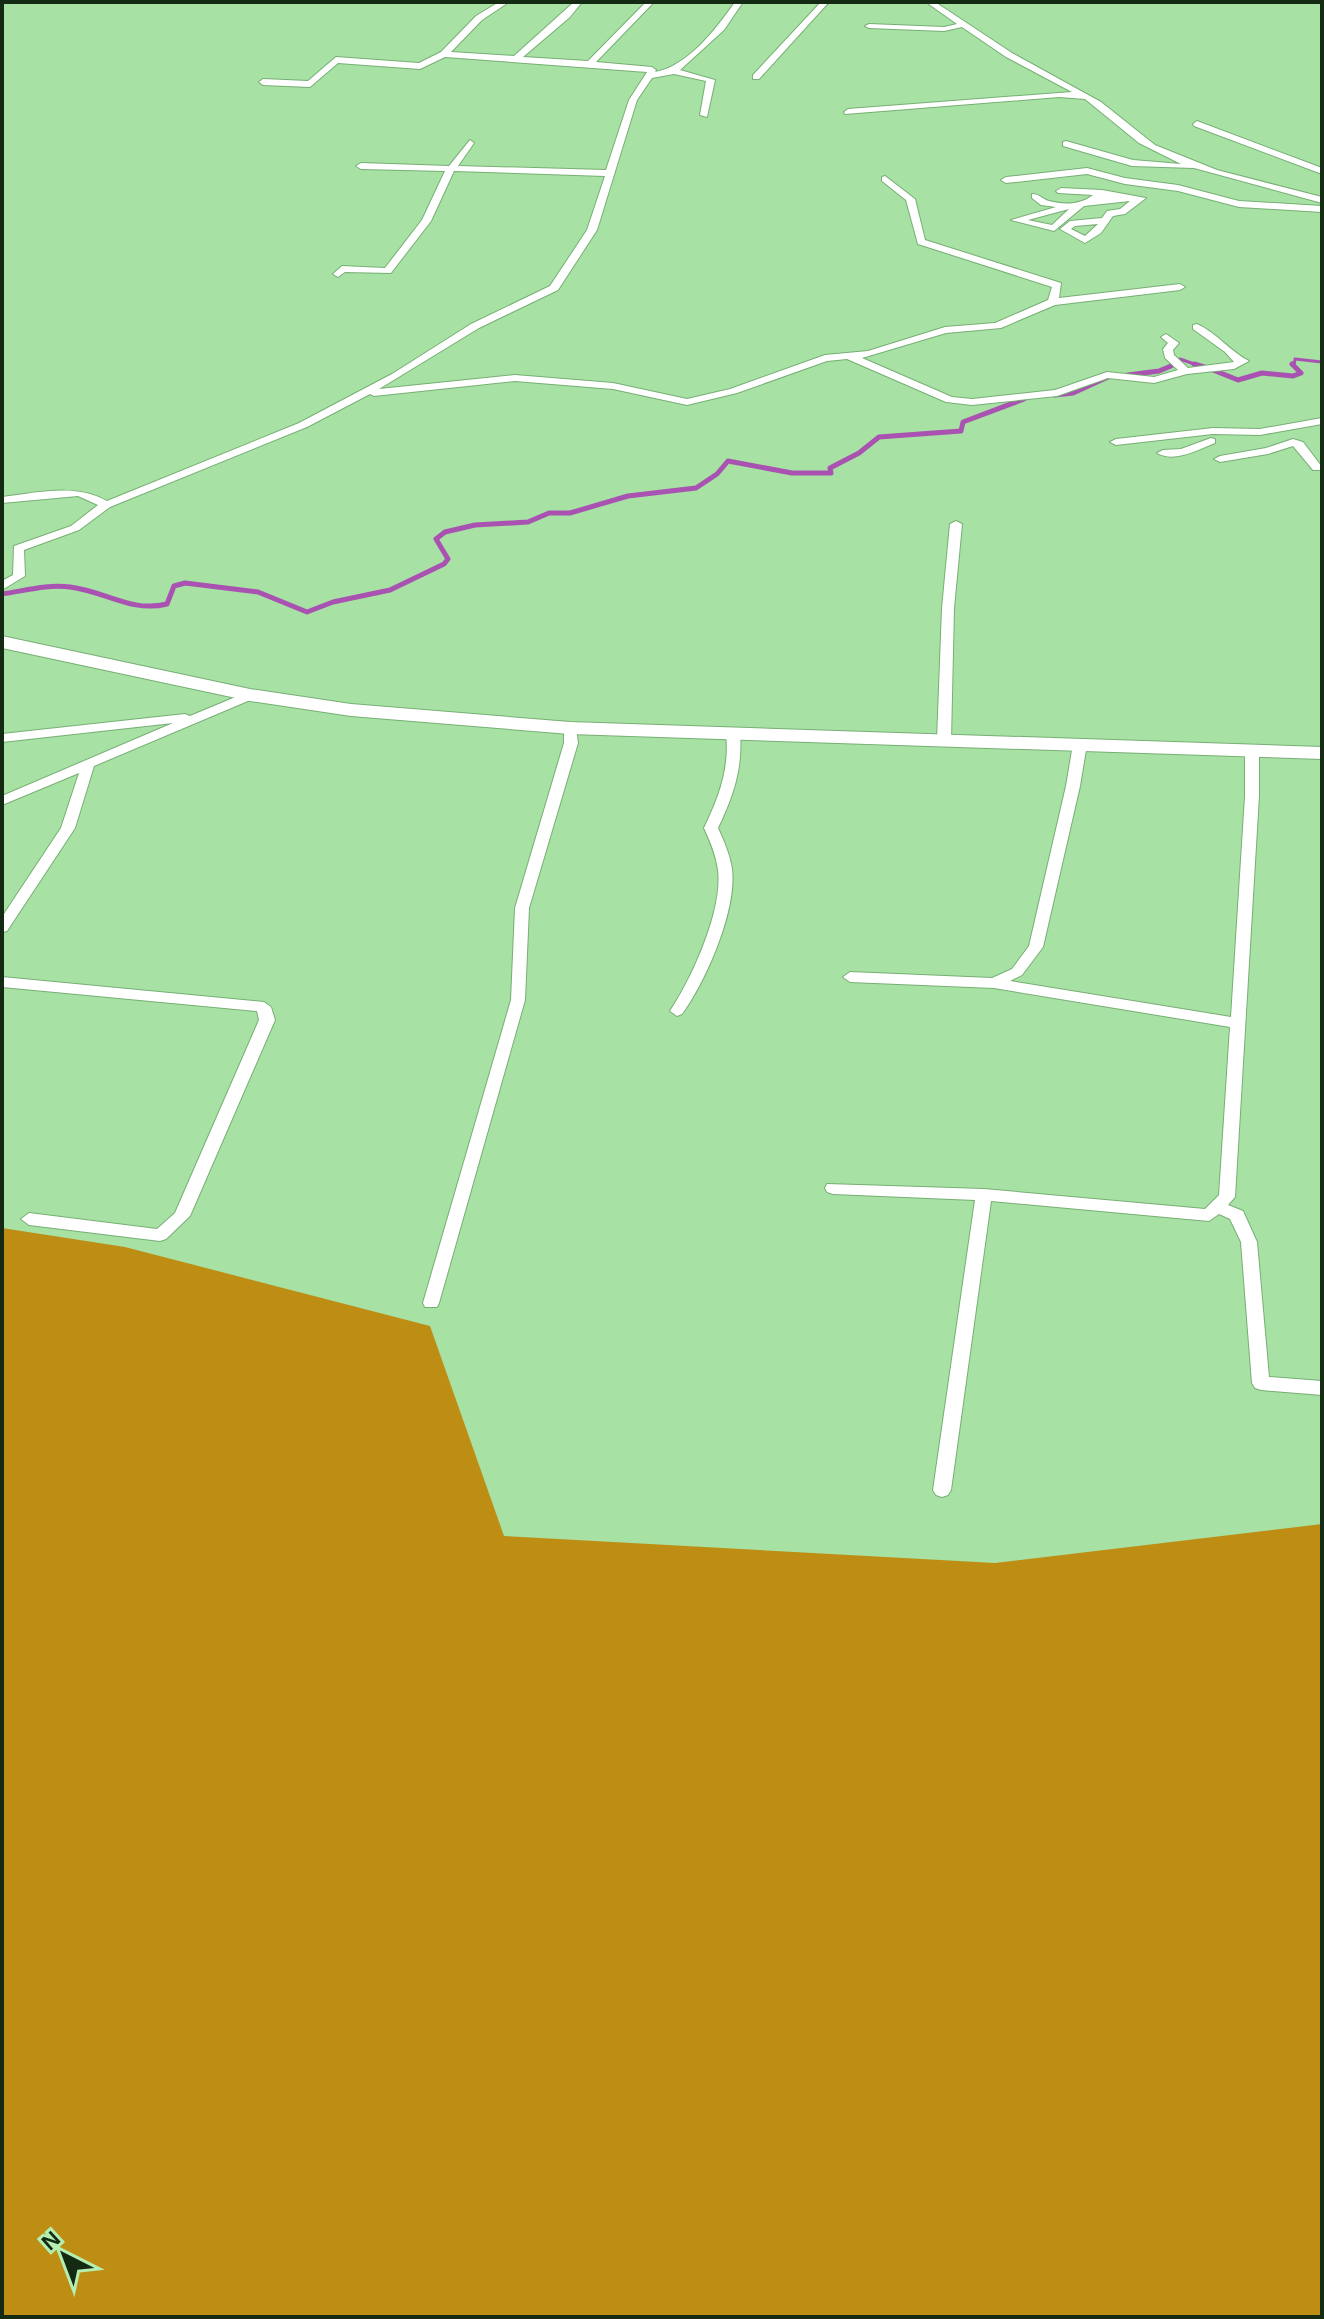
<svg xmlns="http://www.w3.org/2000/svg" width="1324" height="2319" viewBox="0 0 1324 2319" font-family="Arial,sans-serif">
<rect width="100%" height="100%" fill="#a7e1a4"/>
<polygon fill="#be8e14" points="2,1228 125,1247 430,1326 504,1536 995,1563 1322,1524 1322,2317 2,2317"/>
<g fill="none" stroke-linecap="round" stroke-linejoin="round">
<g stroke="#a952b2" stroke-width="3">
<polyline points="1180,359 1200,366"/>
<polyline points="1294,366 1295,359 1322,362"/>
</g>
<g stroke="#a952b2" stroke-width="5">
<polyline points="1194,364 1204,367"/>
<polyline points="1213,370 1238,380 1262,373 1293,376 1301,373 1292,364"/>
<polyline points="1128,375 1159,371 1171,366"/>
<polyline points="1055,395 1073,393 1108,377"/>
<path d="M2,594C24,591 47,584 70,587C105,591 131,613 167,604L174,586L185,583L258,592L307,612L333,602L390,590L444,564L448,559L436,539L445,532L475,525L528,522L549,513H570L628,496L696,488L717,474L728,461L792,473H831L830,468L859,453L879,437L961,431L963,422L1024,399"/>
</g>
<g stroke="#77af74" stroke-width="2">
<g id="minor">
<path d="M499,2H509L482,20L451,52L514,56L574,2H582L570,17L523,57L588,61L646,2H654L596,62L652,67L656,70L655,72C688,66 716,29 735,2H743L724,30L680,70L715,80L707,117L700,115L706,81L674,74L652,78L637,100L597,230L558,290L479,328L379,389L515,375L613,383L687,399L730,389L825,355L868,351L945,327L995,323L1048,300L1052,287L918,244L906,200L882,181V177L885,176L915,199L925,240L1061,283L1059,298L1180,284L1185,287L1180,290L1055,305L1001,328L946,333L862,358L952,397L972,399L1055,390L1107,372L1154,377L1178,370L1165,358L1163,349L1168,343L1161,337L1166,334L1179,343L1173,350L1174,355L1188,368L1234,362L1225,352L1193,329V325L1197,324C1217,333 1232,353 1249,361L1234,369L1187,374L1154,383L1108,378L1057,396L972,405L946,402L847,359L827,361L737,393L687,405L613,389L515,381L374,396L370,394L307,427L110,507L79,530L24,550L25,576L2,590V581L13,575L14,546L71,526L98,505L78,496L2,503V497C37,493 75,483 107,501L299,423L392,374L471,324L550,286L587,230L605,176L454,171L431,221L391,273L345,272L338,277L333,274L342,266L385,268L422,220L445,171L361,169L356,166L361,163L449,166L470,140L474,143L458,166L606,170L629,100L647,72L445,57L420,69L338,63L310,87L263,85L259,82L263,79L308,81L336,57L419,63L441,52L476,16Z"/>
<polygon points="821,2 829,2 759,79 753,79 753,75"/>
<polygon points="926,2 935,2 1012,53 1101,102 1155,145 1217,170 1322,197 1322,203 1194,168 1132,166 1063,146 1063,142 1066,141 1133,160 1181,164 1139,143 1085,99 1059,97 845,114 844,112 848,109 1072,92 1006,57 962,27 944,31 869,28 865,26 869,24 944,27 957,24"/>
<polygon points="1197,121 1322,168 1322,174 1194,126 1193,124"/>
<polygon points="1087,168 1125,178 1178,185 1239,201 1322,206 1322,212 1239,207 1178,191 1125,184 1087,174 1006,183 1001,180 1006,177"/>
<path d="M1061,188L1102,190L1146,198L1125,214L1113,216L1101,233L1085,243L1060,229L1070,221L1102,218L1107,211L1120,209L1130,201L1084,206L1054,231L1011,220L1056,207L1041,205L1032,198V194C1040,194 1042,199 1049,201C1064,205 1080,205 1093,195L1058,193L1056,191ZM1069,209L1052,225L1028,220ZM1098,224L1085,236L1071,229L1075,226Z"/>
<polygon points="1322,418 1322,424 1260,435 1213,434 1116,445 1110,442 1116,439 1213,428 1260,429"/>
<path d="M1211,438L1215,439V443C1198,450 1174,463 1157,453L1163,450L1181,449Z"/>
<polygon points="1293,439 1303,442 1322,467 1321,470 1313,470 1293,446 1268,454 1220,462 1214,459 1220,456 1266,448"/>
<polygon points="956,521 962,524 954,608 951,740 944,744 937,740 942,608 950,524"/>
<polygon points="250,691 255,692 255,698 94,766 75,828 7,931 2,932 2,917 61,828 79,773 2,805 2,796 173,723 2,742 2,734 185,714 190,716"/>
<polygon points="570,724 576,728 578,743 529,908 525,1000 439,1303 437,1307 425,1307 423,1303 511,1000 515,908 564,743 564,728"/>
<path d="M733,729L740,733C743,768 733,797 718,828C724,841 730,855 732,869C737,910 706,981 682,1014L677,1016L670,1011C692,978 723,910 718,870C716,855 710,841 704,828C719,797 730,768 726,733Z"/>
<polygon points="1080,740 1087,744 1080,786 1043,947 1022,975 1010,981 1231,1017 1245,796 1245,750 1252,746 1259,750 1259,796 1235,1197 1228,1205 1243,1211 1257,1242 1269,1377 1322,1381 1322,1395 1261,1390 1255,1388 1252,1383 1241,1242 1230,1219 1219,1214 1209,1221 991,1201 951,1490 948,1495 942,1497 936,1495 933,1490 975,1200 833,1194 827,1192 825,1188 827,1184 984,1189 1205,1209 1219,1195 1230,1027 994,988 850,982 843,977 850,972 992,978 1012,969 1029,946 1066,786 1073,744"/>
<polygon points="2,977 264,1002 271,1007 275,1020 190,1216 166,1239 160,1241 29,1225 21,1219 29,1213 157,1229 175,1213 259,1020 257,1011 2,987"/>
</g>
</g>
<g stroke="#77af74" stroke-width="2">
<polygon id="secondary" points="2,636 250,689 351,704 570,722 1322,747 1322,759 570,734 351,716 250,701 2,648"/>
</g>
<use href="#minor" fill="#fff" fill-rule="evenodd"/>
<use href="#secondary" fill="#fff" fill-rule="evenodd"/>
</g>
<rect width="1324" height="2319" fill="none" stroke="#142a13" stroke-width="8"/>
<g transform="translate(64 2255) rotate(318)" stroke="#b4efb1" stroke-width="6" paint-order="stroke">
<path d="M0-6L14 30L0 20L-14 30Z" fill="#142a13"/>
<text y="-12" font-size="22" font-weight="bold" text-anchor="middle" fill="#142a13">N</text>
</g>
</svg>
